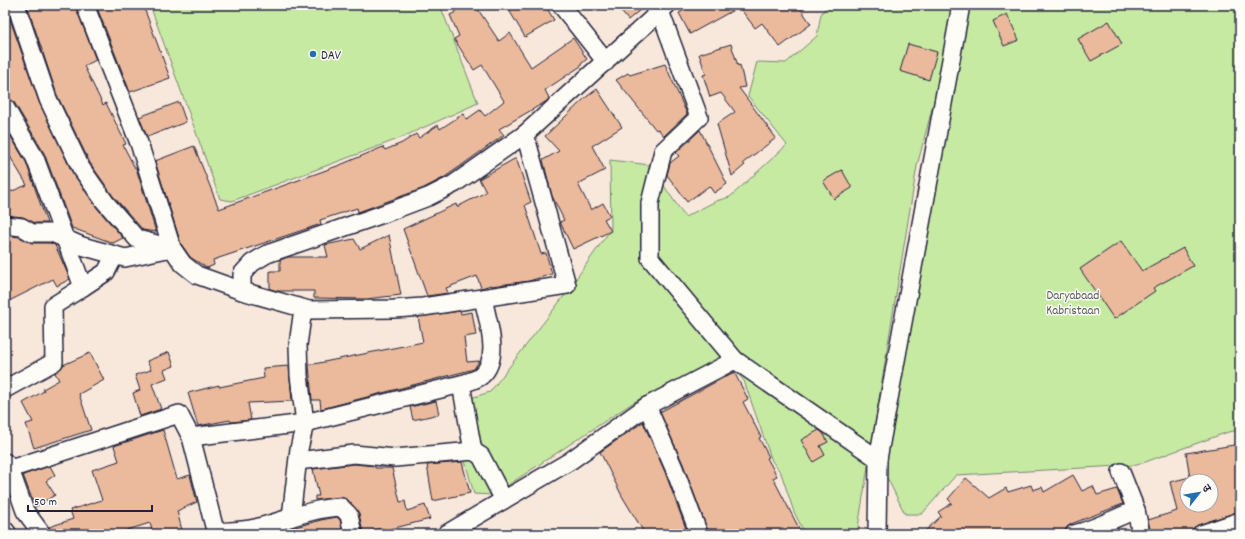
<svg xmlns="http://www.w3.org/2000/svg" width="1245" height="539" viewBox="0 0 1245 539" font-family="Dekko,'Playpen Sans Deva',sans-serif">
<rect width="100%" height="100%" fill="#f8e8dc"/>
<filter id="ink" filterUnits="userSpaceOnUse"><feTurbulence type="fractalNoise" baseFrequency=".025" numOctaves="2"/><feDisplacementMap in="SourceGraphic" scale="8" xChannelSelector="R" yChannelSelector="G"/><feConvolveMatrix kernelMatrix="1 2 1 2 8 2 1 2 1" color-interpolation-filters="sRGB"/></filter>
<g filter="url(#ink)">
<g fill="#c7eaa3" stroke="#74866f">
<polygon points="150,5 440,5 478,103 398,139 232,201 220,199"/>
<polygon points="828,5 956,5 950,40 917,166 857,534 805,534 794,512 781,473 772,461 744,381 724,357 634,402 493,495 474,494 462,450 458,402 490,392 564,296 611,229 610,160 650,165 685,217 716,201 730,197 787,145 748,96 757,62 786,63 817,36 821,14"/>
<polygon points="966,5 1240,5 1240,430 1228,432 1137,465 956,475 922,514 905,514 875,453"/>
</g>
<g fill="#ebba9c" stroke="#22223b" fill-rule="evenodd">
<polygon points="5,5 39,102 72,172 97,208 123,238 113,243 72,228 44,153 14,102 5,97 5,75 9,74 5,64"/>
<polygon points="27,5 75,5 96,60 84,66 103,105 106,103 126,144 123,145 135,168 136,168 156,232 143,230 113,196 90,163 57,95"/>
<polygon points="96,5 143,5 170,78 130,92"/>
<polygon points="453,5 475,5 499,41 510,33 531,67 573,38 587,59 581,64 581,66 545,90 549,98 547,101 499,129 504,135 445,177 424,188 358,212 357,208 320,220 321,224 213,260 214,265 207,268 190,257 181,244 155,161 194,146 219,209 340,165 383,147 385,150 402,143 416,134 419,138 438,125 440,129 463,114 467,119 480,110 485,116 504,101 482,65 474,70 454,39 459,36 450,15 456,12"/>
<polygon points="506,5 545,5 554,20 525,37"/>
<polygon points="616,5 646,5 628,20"/>
<polygon points="693,5 798,5 811,24 780,47 762,23 755,28 739,7 690,34 679,13"/>
<polygon points="1007,14 1019,40 1004,46 993,21"/>
<polygon points="1109,21 1122,44 1091,61 1078,39"/>
<polygon points="731,44 738,66 740,65 745,87 739,88 776,138 743,163 745,165 732,176 717,124 735,112 721,93 710,97 703,75 706,74 699,54"/>
<polygon points="908,44 937,52 929,80 900,71"/>
<polygon points="665,64 687,114 664,136 658,129 656,130 616,80 628,73 630,75"/>
<polygon points="597,89 622,127 592,146 605,170 578,184 591,210 603,203 610,216 604,219 611,231 573,249 560,222 564,220 552,196 543,160 559,151 545,136 585,98"/>
<polygon points="179,102 186,122 147,137 139,117"/>
<polygon points="5,127 26,162 47,223 35,223 23,217 5,215 5,194 27,185 5,148"/>
<polygon points="700,130 727,184 714,193 709,186 687,202 667,175 670,163 679,156 676,153"/>
<polygon points="516,158 531,202 525,205 541,254 546,253 552,274 529,281 491,286 491,285 481,288 477,276 446,288 448,293 427,296 403,229 456,204 457,207 486,192 479,179"/>
<polygon points="842,170 852,188 834,199 823,181"/>
<polygon points="5,235 19,237 32,243 50,243 55,245 70,279 57,286 53,279 5,303"/>
<polygon points="389,235 401,295 366,299 314,298 314,291 278,291 270,289 270,271 280,271 280,260 288,257 328,257 325,245 354,239 360,249"/>
<polygon points="1121,241 1142,271 1183,248 1193,266 1153,288 1155,291 1114,319 1080,269"/>
<polygon points="460,311 461,314 472,312 476,335 464,337 467,362 479,361 474,369 321,409 320,400 312,400 309,365 423,342 418,317"/>
<polygon points="169,352 174,366 164,370 167,378 152,384 161,409 140,416 133,393 140,390 135,375 151,370 147,361"/>
<polygon points="90,353 104,380 79,394 91,430 34,448 26,424 33,422 23,403 44,391 43,389 59,380 55,373 63,365"/>
<polygon points="289,366 292,401 248,403 251,420 231,422 230,420 198,426 188,393 219,385 219,387 264,378 263,368"/>
<polygon points="734,372 748,399 743,402 761,437 759,438 769,457 767,458 777,476 773,478 802,534 709,534 683,464 660,412"/>
<polygon points="436,401 439,414 413,420 410,407"/>
<polygon points="643,422 665,472 688,534 645,534 622,496 600,452"/>
<polygon points="163,430 177,479 190,475 197,502 177,511 183,534 153,534 150,523 114,534 52,534 49,527 73,519 70,510 102,500 92,470 119,461 114,446"/>
<polygon points="819,430 823,433 828,442 820,446 825,455 813,462 801,440"/>
<path d="M1240,444V511L1198,525L1193,528L1191,534H1151L1148,520L1177,511L1170,482L1190,477L1186,453ZM1187,481H1211V505H1187Z"/>
<polygon points="462,462 470,493 433,501 427,465"/>
<polygon points="354,464 375,466 375,468 392,468 400,502 405,501 407,511 425,505 430,519 383,531 382,528 363,533 359,513 348,500 340,497 315,500 315,496 319,496 313,469"/>
<polygon points="50,466 55,475 46,481 55,495 35,507 23,475"/>
<polygon points="1073,475 1082,491 1093,486 1097,495 1117,489 1123,504 1071,524 1067,527 1064,534 922,534 941,516 938,512 952,503 948,499 966,478 989,498 1006,488 1008,492 1031,485 1033,490 1042,487 1044,492"/>
<polygon points="337,517 340,520 343,534 289,534 288,529 321,520"/>
</g>
<g fill="none" stroke-linecap="round" stroke-linejoin="round">
<g stroke="#22223b" stroke-width="20">
<g id="street">
<polyline points="16,5 48,99 81,168 105,202 137,239 172,248"/>
<polyline points="85,5 139,143 172,248 183,264 197,275 242,291 309,310 394,309 423,307 567,285 525,134"/>
<polyline points="561,5 606,62"/>
<polyline points="660,11 699,117 663,151 650,203 650,258 735,360 878,459"/>
<polyline points="5,107 35,158 83,287 53,306 54,362 5,389"/>
<polyline points="5,225 22,227 32,233 52,233 82,246 125,258 167,249"/>
<polyline points="83,287 106,272 115,255"/>
<polyline points="242,291 242,274 252,263 267,254 383,214 428,197 454,184 525,134 667,5"/>
<polyline points="461,384 473,451"/>
<polyline points="647,406 674,468 699,534"/>
<path d="M191,437L305,423L461,384C467,382 477,380 481,376C502,358 487,320 483,298"/>
<polyline points="298,461 354,454 395,458 473,451 481,456 504,500"/>
<polyline points="5,462 10,469 179,414 191,437 216,534"/>
<polyline points="10,469 25,511 42,534"/>
<polyline points="1121,472 1136,510 1141,534"/>
<polyline points="291,517 299,449 305,423 299,375 298,345 303,309"/>
<polyline points="5,530 8,534"/>
<path d="M215,532C228,531 242,531 255,528C285,521 311,508 341,507L349,515L353,534"/>
<polyline points="446,534 570,461 647,406 735,360"/>
<polyline points="877,534 878,459 961,5"/>
<path d="M1074,534C1095,529 1115,518 1136,510"/>
<polyline points="1201,534 1240,521"/>
</g>
</g>
<use href="#street" stroke="#fdfcf7" stroke-width="17"/>
</g>
</g>
<circle fill="#1f6fb2" stroke="#fdfcf7" stroke-width="1.5" cx="313" cy="54" r="4"/>
<g text-anchor="middle" stroke-width="3" stroke-linejoin="round" paint-order="stroke">
<g font-size="13" fill="#22223b" stroke="#fdfcf7" text-anchor="start">
<text x="321" y="59">DAV</text>
</g>
<g font-size="13" fill="#545e5a" stroke="#fdfcf7">
<text x="1073" y="299">Daryabaad<tspan x="1073" dy="15">Kabristaan</tspan></text>
</g>
</g>
<rect width="1245" height="539" fill="none" stroke="#fdfcf7" stroke-width="20"/>
<rect x="10" y="10" width="1225" height="519" fill="none" stroke="#22223b" stroke-width="1.5" filter="url(#ink)"/>
<g transform="translate(1199 493) rotate(59)"><circle r="19" fill="#fdfcf7" stroke="#a5a5ac"/>
<path d="M0-3L7 15L0 10L-7 15Z" fill="#1f6fb2"/>
<text y="-6" font-size="11" font-weight="bold" text-anchor="middle" fill="#22223b">उ</text>
</g>
<path d="M28 505v6h124v-6" fill="none" stroke="#22223b" stroke-width="2"/>
<text x="34" y="505" font-size="12" fill="#22223b" stroke="#fdfcf7" stroke-width="3" paint-order="stroke">50 m</text>
</svg>
